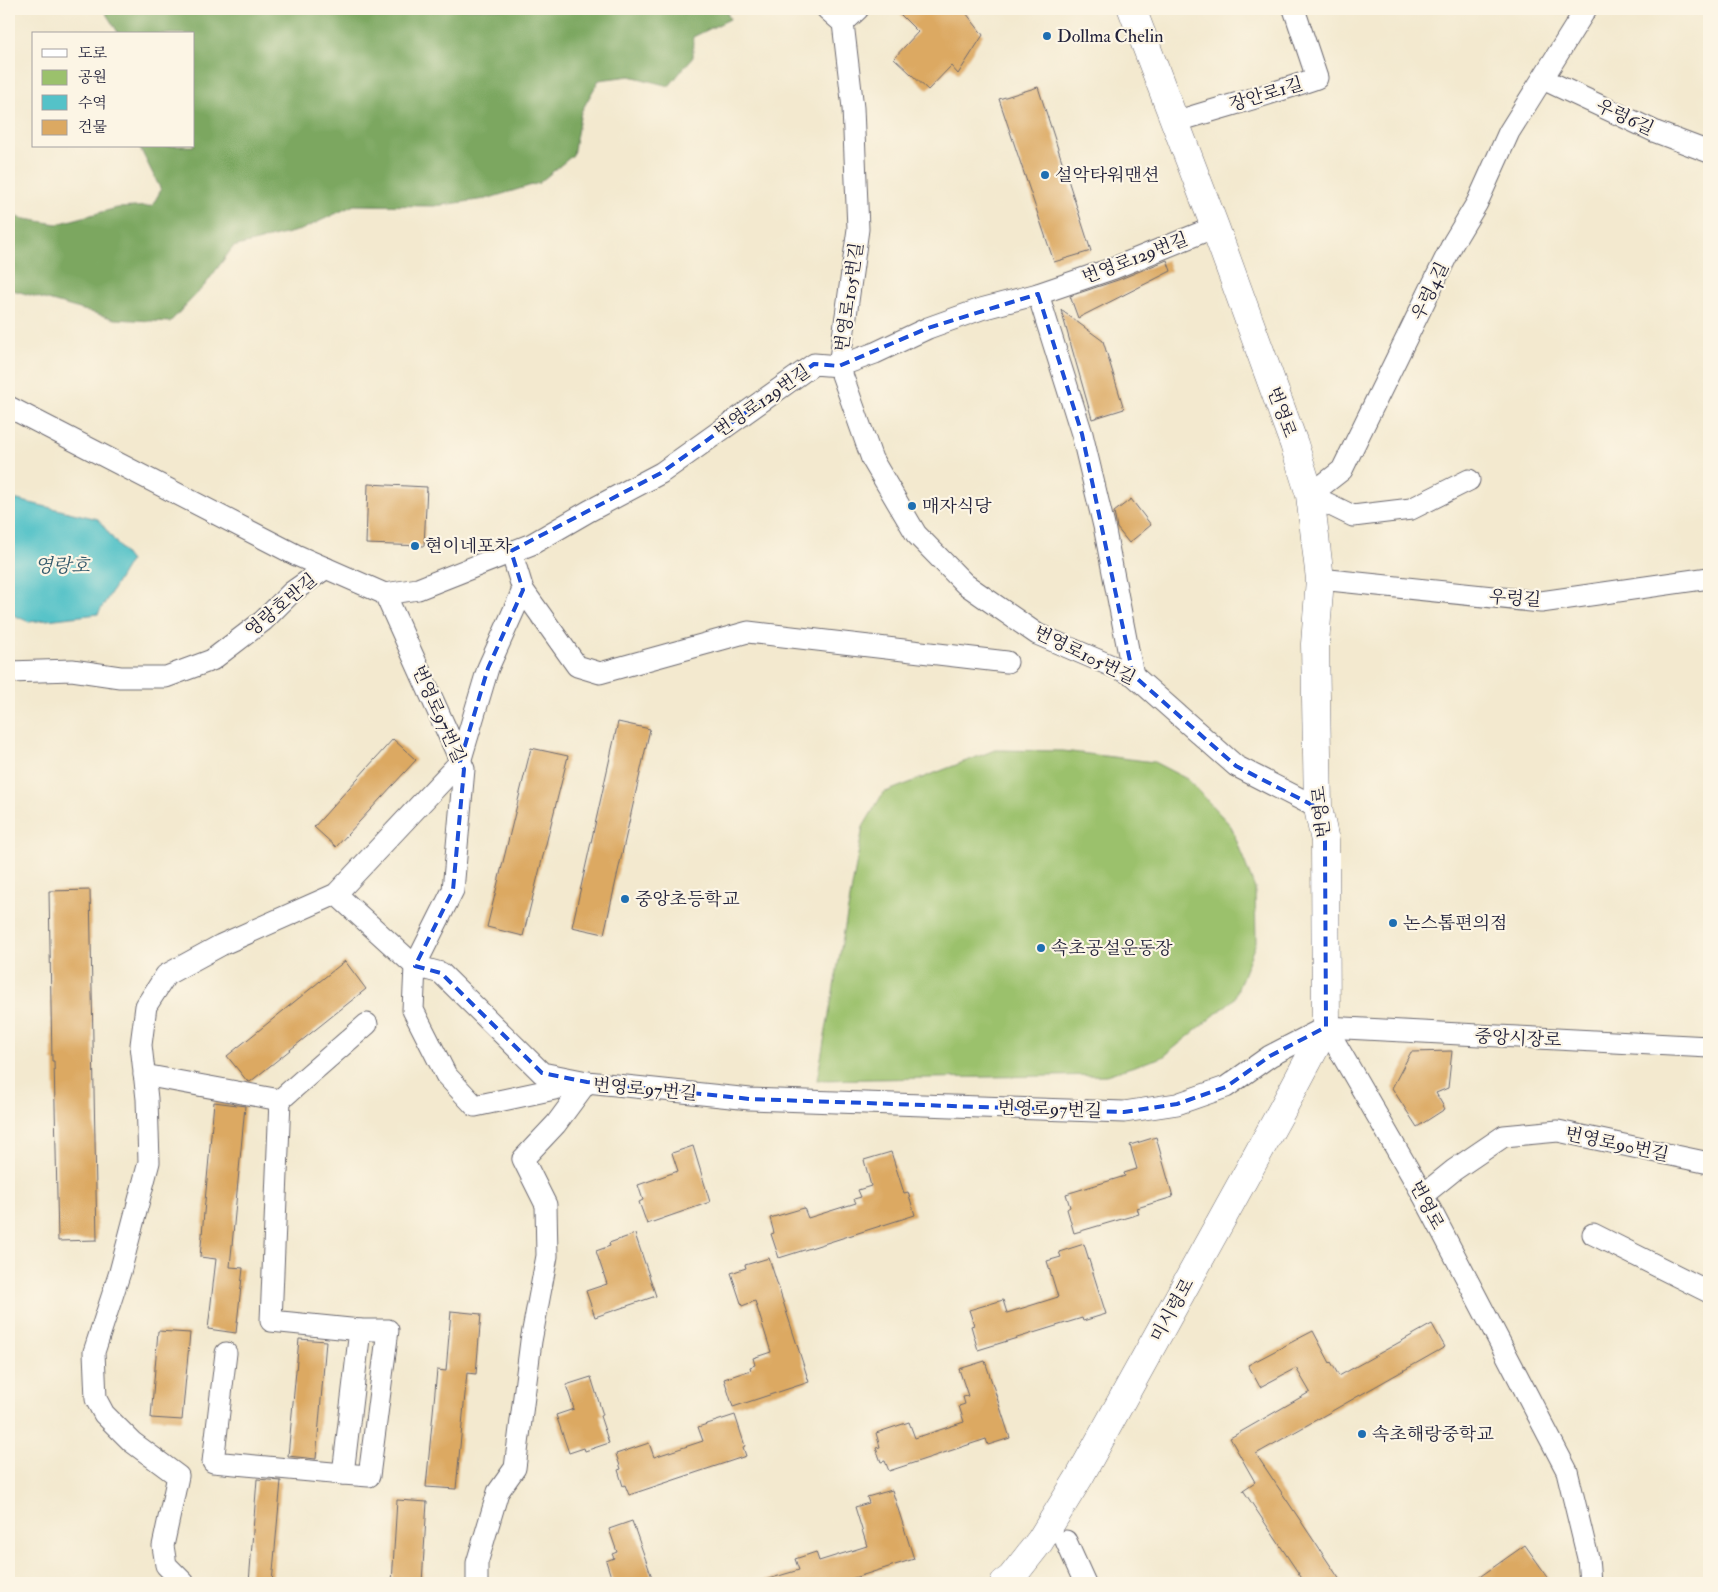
<svg xmlns="http://www.w3.org/2000/svg" width="1718" height="1592" viewBox="0 0 1718 1592" font-family="'IM FELL Double Pica','Noto Serif KR',serif">
<rect width="100%" height="100%" fill="#fcf5e5"/>
<filter id="ink" filterUnits="userSpaceOnUse"><feTurbulence type="fractalNoise" baseFrequency=".02" numOctaves="2"/><feDisplacementMap in="SourceGraphic" scale="10" xChannelSelector="R" yChannelSelector="G"/><feConvolveMatrix kernelMatrix="1 2 1 2 8 2 1 2 1" color-interpolation-filters="sRGB"/></filter>
<filter id="wash" filterUnits="userSpaceOnUse"><feTurbulence type="fractalNoise" baseFrequency=".0096" numOctaves="4" result="noise"/><feDisplacementMap in="SourceGraphic" scale="20" xChannelSelector="R" yChannelSelector="G"/><feGaussianBlur stdDeviation="1.12" result="paint"/><feColorMatrix in="noise" values="0 0 0 0 0 0 0 0 0 0 0 0 0 0 0 0 0 1.4 0 .05"/><feComposite in="paint" operator="in"/></filter>
<g filter="url(#wash)">
<rect width="100%" height="100%" fill="#f3e9cf"/>
<polygon fill="#9bc16c" stroke="#5e7254" points="995,750 1063,751 1154,762 1187,779 1231,826 1255,889 1256,942 1234,999 1163,1057 1106,1075 817,1080 863,827 883,793"/>
<polygon fill="#7ca760" stroke="#4f644e" points="103,9 725,9 730,19 693,37 693,57 669,86 630,76 599,80 581,112 573,155 539,183 486,199 434,206 354,205 301,230 233,247 205,285 170,322 115,319 9,289 9,211 19,218 57,224 117,208 152,206 161,190 139,146 194,146 194,34 119,34"/>
<polygon fill="#54c2c8" stroke="#3b7282" points="9,498 98,519 130,561 98,614 29,622 9,613"/>
<g id="blocks">
<g fill="#dca962">
<polygon points="895,9 963,9 983,35 958,74 951,66 928,90 894,58 918,32"/>
<polygon points="1038,87 1091,251 1054,262 999,99"/>
<polygon points="1167,260 1171,271 1078,318 1070,296 1118,280"/>
<polygon points="1061,310 1103,341 1124,409 1092,419"/>
<polygon points="368,484 427,487 424,546 366,544"/>
<polygon points="1131,499 1151,525 1129,543 1117,528 1114,512"/>
<polygon points="618,722 650,729 604,934 572,927"/>
<polygon points="393,739 416,760 336,847 314,827"/>
<polygon points="531,748 568,756 523,936 487,927"/>
<polygon points="90,890 97,1240 58,1241 54,1061 52,1061 49,891"/>
<polygon points="345,961 366,989 250,1082 247,1081 227,1056"/>
<polygon points="1452,1051 1448,1088 1436,1093 1445,1109 1417,1127 1392,1088 1411,1052"/>
<polygon points="214,1102 245,1106 230,1267 243,1268 236,1333 208,1329 216,1259 200,1257"/>
<polygon points="1156,1137 1173,1197 1137,1208 1139,1214 1074,1233 1067,1209 1070,1207 1066,1194 1125,1176 1124,1173 1137,1169 1130,1145"/>
<polygon points="693,1146 710,1202 647,1224 639,1202 643,1200 638,1185 678,1171 672,1153"/>
<polygon points="891,1152 904,1193 908,1192 915,1215 779,1258 771,1234 774,1233 770,1218 804,1208 808,1218 856,1203 854,1199 861,1197 858,1190 871,1186 864,1160"/>
<polygon points="635,1234 656,1296 595,1317 586,1291 607,1284 596,1251 610,1246 609,1243"/>
<polygon points="1084,1244 1106,1314 1083,1321 1082,1318 978,1350 971,1326 974,1325 969,1310 1003,1300 1007,1313 1058,1297 1047,1261 1061,1257 1059,1252"/>
<polygon points="769,1258 809,1382 733,1407 724,1379 751,1370 750,1367 755,1365 753,1358 771,1352 755,1301 742,1306 731,1273 746,1268 745,1265"/>
<polygon points="451,1311 481,1314 476,1374 467,1373 456,1489 426,1487 437,1370 446,1371"/>
<polygon points="1432,1324 1445,1347 1256,1454 1342,1583 1305,1583 1243,1490 1255,1482 1230,1438 1310,1392 1296,1368 1260,1387 1248,1365 1313,1331 1330,1363 1331,1362 1339,1376"/>
<polygon points="158,1331 190,1333 182,1420 151,1418"/>
<polygon points="299,1339 326,1341 316,1459 288,1456"/>
<polygon points="985,1361 1010,1438 988,1445 986,1439 889,1471 885,1461 881,1462 876,1448 880,1447 876,1433 909,1422 915,1438 964,1422 959,1406 965,1404 963,1397 968,1396 959,1369"/>
<polygon points="591,1377 603,1415 600,1416 609,1443 585,1451 584,1448 569,1453 556,1415 574,1409 566,1385"/>
<polygon points="735,1415 745,1446 743,1447 746,1456 629,1495 625,1485 623,1486 618,1470 621,1469 616,1454 649,1443 654,1457 703,1441 698,1427"/>
<polygon points="257,1479 281,1481 272,1583 249,1583"/>
<polygon points="892,1490 914,1559 838,1583 765,1583 765,1580 799,1570 795,1559 816,1552 819,1561 867,1546 855,1507 869,1503 867,1497"/>
<polygon points="397,1500 427,1502 422,1583 392,1583"/>
<polygon points="632,1521 654,1583 613,1583 606,1561 614,1558 612,1554 617,1552 609,1529"/>
<polygon points="1525,1545 1552,1583 1471,1583"/>
</g>
</g>
</g>
<g filter="url(#ink)">
<use href="#blocks" fill-opacity="0" stroke="#6b686f" stroke-width="1"/>
<g fill="none" stroke-linecap="round" stroke-linejoin="round">
<g stroke="#6b686f" stroke-width="23">
<g id="minor">
<polyline points="827,9 843,23 853,108 858,229 839,366 872,459 916,534 965,584 1037,634 1133,675 1236,766 1318,808"/>
<polyline points="843,23 858,9"/>
<polyline points="1543,79 1656,132 1709,152"/>
<path d="M1175,122C1222,107 1270,95 1317,78L1294,9"/>
<polyline points="1038,294 1082,434 1104,526 1133,675"/>
<polyline points="9,407 296,555 385,594 418,589 532,544 589,511 661,473 814,364 839,366 875,353 928,328 981,309 1038,294 1114,268 1215,227"/>
<polyline points="1469,480 1411,509 1353,516 1310,495 1342,470 1453,243 1477,203 1509,132 1586,9"/>
<polyline points="511,551 523,590 577,666 600,673 748,632 1007,662"/>
<polyline points="1320,579 1541,602 1709,578"/>
<polyline points="385,594 464,769 453,890 415,966 413,1010 446,1075 475,1106 587,1082 750,1099 1124,1112 1177,1104 1226,1087 1270,1056 1326,1027"/>
<polyline points="9,672 72,670 120,677 166,677 212,660 263,621 292,592 326,568"/>
<polyline points="336,894 415,966 441,973 542,1073 587,1082 556,1124 523,1159 546,1205 547,1256 531,1341 515,1468 498,1492 477,1563 477,1583"/>
<polyline points="1326,1027 1423,1195 1567,1471 1588,1558 1590,1583"/>
<polyline points="1326,1027 1709,1047"/>
<polyline points="144,1075 280,1100"/>
<polyline points="1423,1195 1454,1170 1504,1136 1558,1131 1709,1163"/>
<polyline points="1593,1234 1709,1292"/>
<polyline points="226,1353 213,1462 343,1474 360,1330 271,1321 280,1100 367,1024"/>
<polyline points="343,1474 369,1476 388,1330 360,1330"/>
<polyline points="1066,1541 1085,1583"/>
<polyline points="184,1583 166,1565 163,1546 178,1476 132,1442 104,1414 96,1399 94,1352 120,1272 149,1162 147,1099 141,1045 146,1006 166,975 221,945 336,894 460,762 488,668 523,590"/>
</g>
</g>
<g stroke="#6b686f" stroke-width="29">
<polyline id="major" points="1004,1583 1011,1578 1040,1541 1080,1476 1282,1110 1326,1027 1325,841 1318,808 1315,644 1320,579 1310,495 1294,444 1215,227 1132,9"/>
</g>
<use href="#minor" stroke="#fff" stroke-width="21"/>
<use href="#major" stroke="#fff" stroke-width="28"/>
</g>
</g>
<path fill="none" stroke="#1d4ed8" stroke-width="4" stroke-dasharray="10 6" stroke-linejoin="round" d="M1038,294L1082,434L1133,675L1236,766L1318,808L1325,841L1326,1027L1270,1056L1226,1087L1177,1104L1124,1112L750,1099L587,1082L542,1073L441,973L415,966L453,890L464,769L460,762L488,668L523,590L511,551L661,473L814,364L839,366L928,328Z"/>
<g fill="#1f6fb2" stroke="#fcf5e5" stroke-width="2">
<circle cx="1047" cy="36" r="5"/>
<circle cx="1045" cy="175" r="5"/>
<circle cx="912" cy="506" r="5"/>
<circle cx="415" cy="546" r="5"/>
<circle cx="625" cy="899" r="5"/>
<circle cx="1393" cy="923" r="5"/>
<circle cx="1041" cy="948" r="5"/>
<circle cx="1362" cy="1434" r="5"/>
</g>
<g text-anchor="middle" stroke-width="4.5" stroke-linejoin="round" paint-order="stroke">
<g font-size="18" fill="#22223b" stroke="#fcf5e5" text-anchor="start">
<text x="1057" y="42">Dollma Chelin</text>
<text x="1055" y="181">설악타워맨션</text>
<text x="922" y="512">매자식당</text>
<text x="425" y="552">현이네포차</text>
<text x="635" y="905">중앙초등학교</text>
<text x="1403" y="929">논스톱편의점</text>
<text x="1051" y="954">속초공설운동장</text>
<text x="1372" y="1440">속초해랑중학교</text>
</g>
<g font-size="18" fill="#22223b" stroke="#fcf5e5">
<text transform="translate(1266 94) rotate(-17)" y="6">장안로1길</text>
<text transform="translate(1625 117) rotate(25)" y="6">우렁6길</text>
<text transform="translate(1135 258) rotate(-21)" y="6">번영로129번길</text>
<text transform="translate(1430 291) rotate(-64)" y="6">우렁4길</text>
<text transform="translate(849 297) rotate(-82)" y="6">번영로105번길</text>
<text transform="translate(762 401) rotate(-35)" y="6">번영로129번길</text>
<text transform="translate(1282 412) rotate(70)" y="6">번영로</text>
<text transform="translate(1515 598) rotate(4)" y="6">우렁길</text>
<text transform="translate(281 605) rotate(-40)" y="6">영랑호반길</text>
<text transform="translate(1085 655) rotate(26)" y="6">번영로105번길</text>
<text transform="translate(439 714) rotate(66)" y="6">번영로97번길</text>
<text transform="translate(1321 812) rotate(-96)" y="6">번영로</text>
<text transform="translate(1518 1038) rotate(3)" y="6">중앙시장로</text>
<text transform="translate(645 1089) rotate(5)" y="6">번영로97번길</text>
<text transform="translate(1050 1109) rotate(2)" y="6">번영로97번길</text>
<text transform="translate(1617 1144) rotate(12)" y="6">번영로90번길</text>
<text transform="translate(1427 1205) rotate(62)" y="6">번영로</text>
<text transform="translate(1172 1310) rotate(-61)" y="6">미시령로</text>
</g>
<g font-size="19" font-style="italic" fill="#345a6c" stroke="#fcf5e5">
<text x="62" y="572">영랑호</text>
</g>
</g>
<rect width="1718" height="1592" fill="none" stroke="#fcf5e5" stroke-width="30"/>
<rect x="32" y="32" width="162" height="115" fill="#fcf5e5" stroke="#a5a1a1"/>
<rect x="42" y="49" width="25" height="8" fill="#ffffff" stroke="#a5a1a1"/>
<text x="78" y="58" font-size="15" fill="#22223b">도로</text>
<rect x="42" y="70" width="25" height="15" fill="#9bc16c" stroke="#a5a1a1"/>
<text x="78" y="82" font-size="15" fill="#22223b">공원</text>
<rect x="42" y="95" width="25" height="15" fill="#54c2c8" stroke="#a5a1a1"/>
<text x="78" y="108" font-size="15" fill="#22223b">수역</text>
<rect x="42" y="120" width="25" height="15" fill="#dca962" stroke="#a5a1a1"/>
<text x="78" y="132" font-size="15" fill="#22223b">건물</text>
</svg>
